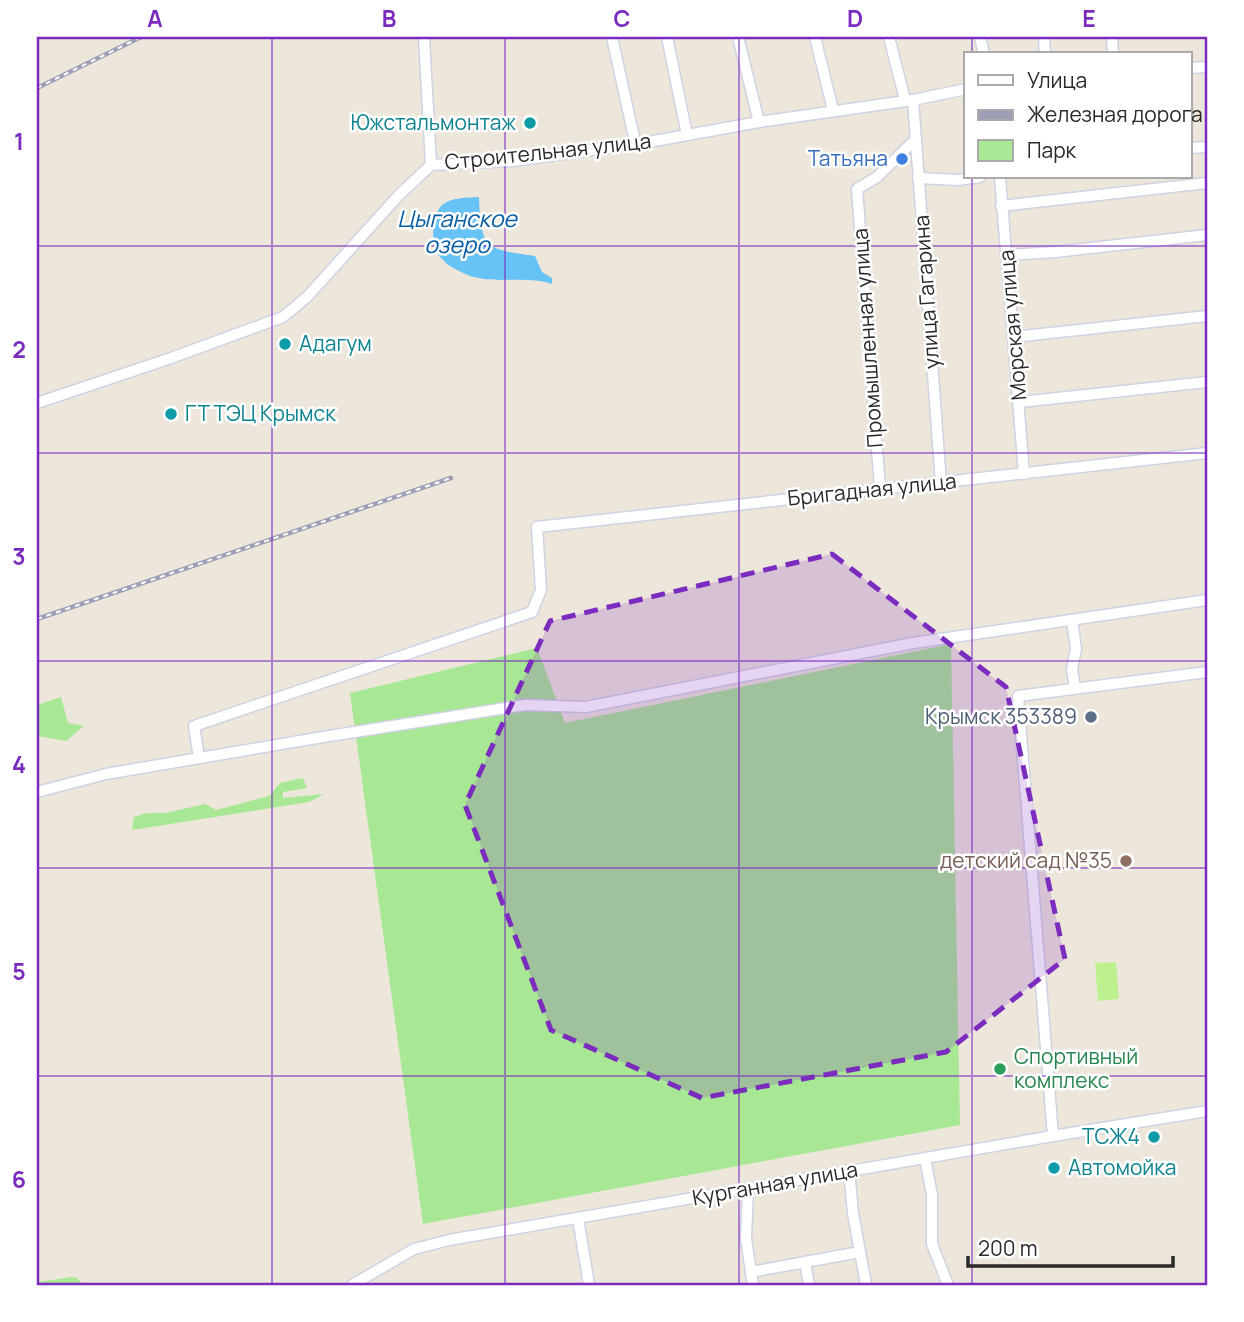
<svg xmlns="http://www.w3.org/2000/svg" width="1244" height="1322" viewBox="0 0 1244 1322" font-family="Manrope,sans-serif">
<rect width="100%" height="100%" fill="#ede7db"/>
<g fill="#a8e894">
<polygon points="951,644 960,1125 423,1224 350,693 537,648 565,723"/>
<polygon points="61,697 68,723 84,726 66,741 37,736 37,705"/>
<polygon points="303,778 307,788 283,792 283,798 324,794 309,802 132,830 134,817 147,813 165,813 205,804 216,810 269,796 280,783"/>
<polygon points="72,1277 77,1278 83,1285 37,1285 37,1282"/>
</g>
<polygon fill="#bdf08f" points="1116,962 1119,999 1098,1001 1095,963"/>
<path fill="#67c2f6" d="M479,197C481,249 485,249 535,256L542,272L552,278V284C523,274 489,287 461,272C455,269 447,265 443,260C430,249 430,217 442,205C451,197 468,198 479,197Z"/>
<g fill="none" stroke-linecap="round" stroke-linejoin="round">
<g stroke="#d0d2e4" stroke-width="13">
<g id="minor">
<polyline points="424,37 431,165"/>
<polyline points="612,37 635,142"/>
<polyline points="667,37 687,135"/>
<polyline points="738,37 759,122"/>
<polyline points="815,37 833,110"/>
<polyline points="889,37 905,100"/>
<polyline points="980,37 984,54"/>
<polyline points="1044,37 1045,54"/>
<polyline points="1112,37 1113,54"/>
<polyline points="1190,68 1207,67"/>
<polyline points="913,100 941,484"/>
<polyline points="1190,148 1207,147"/>
<polyline points="1000,177 1024,474"/>
<polyline points="918,178 958,180 980,177"/>
<polyline points="1001,206 1207,183"/>
<polyline points="1006,255 1055,252 1207,235"/>
<polyline points="1013,337 1207,316"/>
<polyline points="1020,402 1207,382"/>
<polyline points="37,403 171,358 283,317 307,297 399,195 431,165 513,161 643,143 759,122 913,100 966,89"/>
<polyline points="880,488 857,189 877,177 916,139"/>
<polyline points="1072,620 1076,649 1072,669 1075,688"/>
<polyline points="199,758 194,726 532,612 541,590 537,527 1207,453"/>
<polyline points="37,792 106,774 323,737 525,705 586,707 913,643 1207,600"/>
<polyline points="1053,1136 1018,696 1207,672"/>
<polyline points="925,1158 932,1195 932,1244 948,1285"/>
<polyline points="849,1170 853,1213 866,1285"/>
<polyline points="748,1189 746,1239 753,1285"/>
<polyline points="578,1218 589,1285"/>
<polyline points="751,1272 805,1262"/>
<polyline points="352,1285 414,1249 449,1240 1053,1136 1207,1111"/>
<polyline points="809,1285 805,1262 860,1252"/>
</g>
</g>
<use href="#minor" stroke="#fff" stroke-width="10"/>
<g stroke="#9e9fb6" stroke-width="4.5">
<g id="rail">
<polyline points="37,88 141,37"/>
<polyline points="37,619 451,478"/>
</g>
</g>
<use href="#rail" stroke="#fff" stroke-width="2" stroke-dasharray="5" stroke-linecap="butt"/>
</g>
<path fill="#7b2cbf" fill-opacity="0.2" stroke="#7b2cbf" stroke-width="5" stroke-dasharray="14 9" stroke-linejoin="round" d="M832,554L1006,687L1065,959L946,1052L702,1098L551,1030L465,805L550,621Z"/>
<path fill="none" stroke="#7b2cbf" stroke-width="2" stroke-opacity="0.55" d="M272,37V1285M505,37V1285M739,37V1285M972,37V54M972,177V1285M37,246H1207M37,453H1207M37,661H1207M37,868H1207M37,1076H1207"/>
<g fill="#0f9aa8" stroke="#fff" stroke-width="2.5">
<circle cx="530" cy="123" r="7"/>
<circle cx="285" cy="344" r="7"/>
<circle cx="171" cy="414" r="7"/>
<circle cx="1154" cy="1137" r="7"/>
<circle cx="1054" cy="1168" r="7"/>
</g>
<circle fill="#3f7fe0" stroke="#fff" stroke-width="2.5" cx="902" cy="159" r="7"/>
<circle fill="#5c6f8a" stroke="#fff" stroke-width="2.5" cx="1091" cy="717" r="7"/>
<circle fill="#8d6e63" stroke="#fff" stroke-width="2.5" cx="1126" cy="861" r="7"/>
<circle fill="#2e9e5b" stroke="#fff" stroke-width="2.5" cx="1000" cy="1069" r="7"/>
<g text-anchor="middle" stroke-width="5" stroke-linejoin="round" paint-order="stroke">
<g font-size="21" fill="#0d838f" stroke="#fff" text-anchor="start">
<text x="516" y="130" text-anchor="end">Южстальмонтаж</text>
<text x="299" y="351">Адагум</text>
<text x="185" y="421">ГТ ТЭЦ Крымск</text>
<text x="1140" y="1144" text-anchor="end">ТСЖ4</text>
<text x="1068" y="1175">Автомойка</text>
</g>
<g font-size="21" fill="#2a2a2a" stroke="#fff">
<text transform="translate(548 152) rotate(-6)" y="7">Строительная улица</text>
<text transform="translate(927 292) rotate(-94)" y="7">улица Гагарина</text>
<text transform="translate(1013 325) rotate(-95)" y="7">Морская улица</text>
<text transform="translate(868 338) rotate(-94)" y="7">Промышленная улица</text>
<text transform="translate(872 490) rotate(-6)" y="7">Бригадная улица</text>
<text transform="translate(775 1184) rotate(-10)" y="7">Курганная улица</text>
</g>
<g font-size="21" fill="#366cbe" stroke="#fff" text-anchor="end">
<text x="888" y="166">Татьяна</text>
</g>
<g font-size="21" fill="#4e5e75" stroke="#fff" text-anchor="end">
<text x="1077" y="724">Крымск 353389</text>
</g>
<g font-size="21" fill="#785e54" stroke="#fff" text-anchor="end">
<text x="1112" y="868">детский сад №35</text>
</g>
<g font-size="21" fill="#27864d" stroke="#fff" text-anchor="start">
<text x="1014" y="1064">Спортивный<tspan x="1014" dy="24">комплекс</tspan></text>
</g>
<g font-size="23" font-style="italic" fill="#055da4" stroke="#fff">
<text x="457" y="227">Цыганское<tspan x="457" dy="26">озеро</tspan></text>
</g>
</g>
<rect width="1244" height="1322" fill="none" stroke="#ffffff" stroke-width="77"/>
<rect x="964" y="52" width="228" height="126" fill="#ffffff" stroke="#aaaaaa" stroke-width="2"/>
<rect x="978" y="75" width="35" height="10" fill="#ffffff" stroke="#aaaaaa" stroke-width="2"/>
<text x="1027" y="88" font-size="21" fill="#2a2a2a">Улица</text>
<rect x="978" y="110" width="35" height="10" fill="#9e9fb6" stroke="#aaaaaa" stroke-width="2"/>
<text x="1027" y="122" font-size="21" fill="#2a2a2a">Железная дорога</text>
<rect x="978" y="140" width="35" height="21" fill="#a8e894" stroke="#aaaaaa" stroke-width="2"/>
<text x="1027" y="158" font-size="21" fill="#2a2a2a">Парк</text>
<path d="M968 1256v10h205v-10" fill="none" stroke="#2a2a2a" stroke-width="3.5"/>
<text x="978" y="1256" font-size="21" fill="#2a2a2a" stroke="#ffffff" stroke-width="5" paint-order="stroke">200 m</text>
<rect x="38" y="38" width="1168" height="1246" fill="none" stroke="#7b2cbf" stroke-width="2.5"/>
<g font-size="23" text-anchor="middle" font-weight="bold" fill="#7b2cbf">
<text x="155" y="27">A</text>
<text x="389" y="27">B</text>
<text x="622" y="27">C</text>
<text x="855" y="27">D</text>
<text x="1089" y="27">E</text>
<text x="19" y="150">1</text>
<text x="19" y="358">2</text>
<text x="19" y="565">3</text>
<text x="19" y="773">4</text>
<text x="19" y="980">5</text>
<text x="19" y="1188">6</text>
</g>
</svg>
